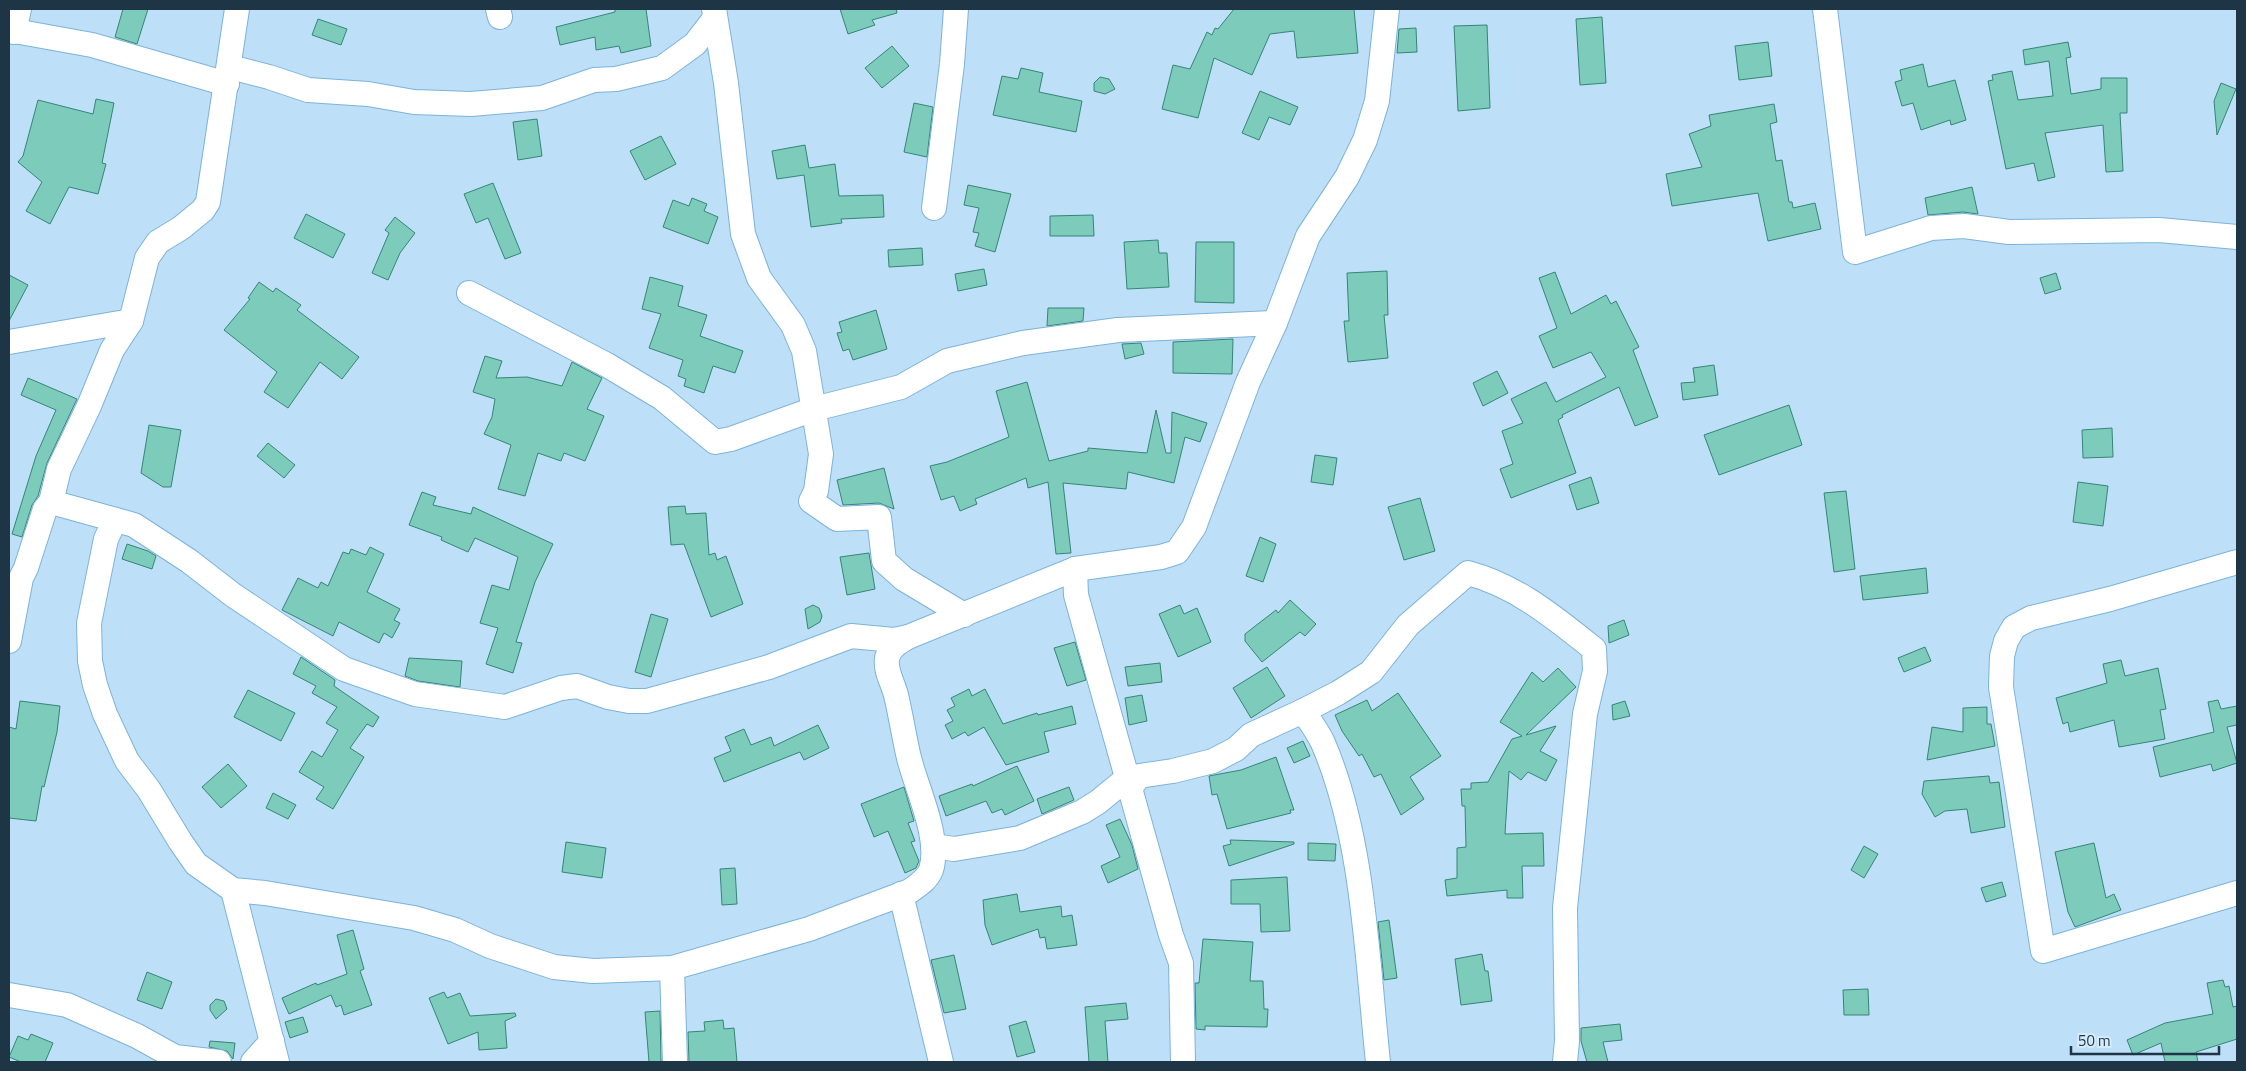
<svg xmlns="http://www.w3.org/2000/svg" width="2246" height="1071" viewBox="0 0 2246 1071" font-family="'Titillium Web',sans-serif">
<rect width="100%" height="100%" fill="#bedff8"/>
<g fill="#7ccbbb" stroke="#358578">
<polygon points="123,9 148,9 137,44 115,37"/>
<polygon points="615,9 646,9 651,46 621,53 619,46 596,50 595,37 560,45 556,27 615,12"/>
<polygon points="840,9 896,9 897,13 872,20 875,25 848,34"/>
<polygon points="1234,9 1354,9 1358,53 1297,58 1294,31 1270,34 1252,75 1214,58 1198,118 1162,109 1173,65 1190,69 1207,32 1212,35 1215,28 1218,29"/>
<polygon points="1602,17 1606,83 1580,85 1576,19"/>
<polygon points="318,19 347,29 341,45 312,35"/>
<polygon points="1487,25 1490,108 1458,111 1454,26"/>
<polygon points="1416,28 1417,52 1397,53 1399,29"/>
<polygon points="1768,42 1772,76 1739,80 1735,46"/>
<polygon points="2068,42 2071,57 2066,58 2071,94 2101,89 2101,78 2127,78 2127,113 2120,113 2123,171 2106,172 2103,125 2045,133 2055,177 2038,181 2034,163 2006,169 1988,81 1993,80 1992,75 2012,71 2018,100 2053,96 2049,61 2025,65 2023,50"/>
<polygon points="892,46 909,66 882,88 865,68"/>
<polygon points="1923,64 1928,87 1955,80 1966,120 1951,125 1950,120 1921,130 1913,103 1902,106 1895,82 1902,80 1900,70"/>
<polygon points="1021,68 1043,73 1039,92 1082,101 1076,132 993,115 1002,76 1018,79"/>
<polygon points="1100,77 1109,79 1115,89 1105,94 1094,91 1094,83"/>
<polygon points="2221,83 2236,89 2217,135 2214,101"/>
<polygon points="1260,91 1298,107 1290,125 1269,117 1259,140 1242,133"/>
<polygon points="96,99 114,103 102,163 106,164 98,194 69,187 50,224 26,211 42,182 18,162 23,156 38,100 93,114"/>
<polygon points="914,103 933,107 927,157 904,152"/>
<polygon points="1774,104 1777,122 1770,124 1776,161 1782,160 1789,202 1792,202 1793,208 1815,203 1821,229 1768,241 1758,193 1672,206 1666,174 1702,167 1689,134 1711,126 1709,115"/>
<polygon points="537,119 542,156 518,160 513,122"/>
<polygon points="661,136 676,164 645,180 630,151"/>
<polygon points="805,145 809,168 835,164 839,196 883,195 884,217 841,219 842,223 811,227 804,175 777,179 772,151"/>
<polygon points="493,183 521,253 505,259 488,218 476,223 464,194"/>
<polygon points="968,185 1011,194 995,252 975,246 979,233 973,232 979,208 964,205"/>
<polygon points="1972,187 1978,214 1963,212 1928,215 1925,198"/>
<polygon points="692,198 707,204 704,211 718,217 708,244 663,227 673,200 689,206"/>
<polygon points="306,214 345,234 333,258 294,238"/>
<polygon points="1093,215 1094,236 1050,236 1050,216"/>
<polygon points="395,217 415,233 400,253 388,280 372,273 389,233 385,230"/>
<polygon points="1158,240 1159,253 1167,253 1169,287 1127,289 1124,242"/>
<polygon points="1196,242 1234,242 1234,303 1195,302"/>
<polygon points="922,248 923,265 889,267 888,250"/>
<polygon points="984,269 987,285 958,291 955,274"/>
<polygon points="1387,271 1388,315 1384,315 1388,358 1348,362 1344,321 1349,321 1347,273"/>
<polygon points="1555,272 1571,314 1606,295 1611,304 1616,301 1639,347 1633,350 1658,417 1635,426 1619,387 1562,415 1563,417 1558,420 1576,473 1511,498 1500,469 1513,464 1502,431 1523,423 1511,399 1546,382 1556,402 1606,377 1591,352 1553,368 1539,336 1557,328 1539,278"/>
<polygon points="2056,273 2061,289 2045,294 2040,278"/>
<polygon points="9,275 28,285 9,321"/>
<polygon points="650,277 683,286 678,306 707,315 700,336 743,351 735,373 713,366 704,393 684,386 686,379 678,376 683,360 649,348 661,314 642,309"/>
<polygon points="259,282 273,292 276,288 301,305 297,310 359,357 342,379 320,362 288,408 264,392 277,372 224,330 250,299 248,298"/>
<polygon points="1048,308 1084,308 1083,321 1047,326"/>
<polygon points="876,310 887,349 853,360 849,349 843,351 837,333 842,332 839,322"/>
<polygon points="1233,339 1232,374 1173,373 1173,342"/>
<polygon points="1141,343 1144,354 1125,359 1122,344"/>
<polygon points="485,356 502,361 496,378 527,377 562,386 572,362 602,378 587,409 604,416 585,461 564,453 561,461 538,453 525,496 498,489 511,445 484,434 492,417 495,399 473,392"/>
<polygon points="1714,365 1718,395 1683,400 1681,383 1695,382 1693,368"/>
<polygon points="1497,371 1508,393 1483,406 1473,383"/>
<polygon points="28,378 77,399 47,463 38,496 32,505 22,537 12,534 36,456 56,410 21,395"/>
<polygon points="1027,382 1049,461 1088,451 1088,448 1147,453 1156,410 1166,453 1171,453 1172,412 1207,423 1200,442 1185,437 1174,483 1128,472 1126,489 1063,483 1071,553 1056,554 1048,482 1028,488 1026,478 975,499 977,504 960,511 954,496 941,500 930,466 947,462 1009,437 996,391"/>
<polygon points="1789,405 1802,445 1719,475 1704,435"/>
<polygon points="149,425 181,430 171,487 163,487 141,473"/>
<polygon points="2112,428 2113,457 2083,458 2082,430"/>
<polygon points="268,443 295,465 284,478 257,456"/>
<polygon points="1315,455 1337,458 1333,485 1311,482"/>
<polygon points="884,468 894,509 879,503 843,505 837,480"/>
<polygon points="1591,477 1599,503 1577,510 1569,485"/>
<polygon points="2078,482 2108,486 2103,526 2073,522"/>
<polygon points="1846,491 1855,569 1834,572 1824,493"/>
<polygon points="422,492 436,497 433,505 471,514 473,507 553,544 535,582 516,642 522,643 513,673 486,664 498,628 480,623 492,585 509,590 518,557 475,538 468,552 441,540 442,537 409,525"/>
<polygon points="1420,498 1435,551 1404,560 1388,507"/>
<polygon points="685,506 686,514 706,513 709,555 715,553 717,560 726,556 743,604 711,617 684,544 671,545 668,507"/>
<polygon points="1260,537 1276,544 1263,582 1246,576"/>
<polygon points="127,544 148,551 156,556 152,569 122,559"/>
<polygon points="370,547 384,554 367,592 400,609 394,620 400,623 392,638 384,633 379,643 339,622 333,636 282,610 298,578 318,588 321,582 328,586 343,552 349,554 351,549 366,555"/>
<polygon points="869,553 875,589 847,595 840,557"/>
<polygon points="1926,568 1928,593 1863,600 1860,576"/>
<polygon points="1290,600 1316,624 1305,636 1300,632 1262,662 1245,641 1245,634 1276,610 1278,613"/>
<polygon points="813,605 819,608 822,616 820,622 808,629 805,609"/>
<polygon points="1180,605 1184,614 1197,608 1211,642 1178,657 1159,614"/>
<polygon points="651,614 668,619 651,677 635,672"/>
<polygon points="1624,620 1629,635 1609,643 1608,626"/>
<polygon points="1075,642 1086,680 1067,686 1054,648"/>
<polygon points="1925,647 1931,661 1904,672 1898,658"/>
<polygon points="301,657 335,680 334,686 379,717 373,727 367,724 350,748 364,757 333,809 316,799 324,787 299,772 312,751 322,757 338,730 326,723 337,707 312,693 316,686 293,674"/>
<polygon points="409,658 462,661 460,687 418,681 405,676"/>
<polygon points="2121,660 2125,676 2158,668 2166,709 2160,710 2165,739 2119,747 2114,720 2070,732 2068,722 2063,724 2056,698 2107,683 2103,664"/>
<polygon points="1160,663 1162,682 1128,686 1125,667"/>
<polygon points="1267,667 1285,696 1251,718 1233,688"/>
<polygon points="1558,668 1576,687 1526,735 1556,726 1540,751 1557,760 1546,781 1528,772 1521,780 1509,771 1505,834 1543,833 1544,866 1522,866 1523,898 1507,898 1507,890 1447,896 1445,880 1457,878 1457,848 1466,847 1465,806 1462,806 1461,789 1471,789 1471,783 1488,782 1512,739 1522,736 1500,722 1532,672 1543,682"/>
<polygon points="969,689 972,696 985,689 1003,724 1037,713 1038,715 1072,706 1076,724 1044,732 1049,752 1006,765 984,727 968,736 965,732 952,739 945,725 953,721 947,710 955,706 951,698"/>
<polygon points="248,690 295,713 281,741 234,717"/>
<polygon points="1398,693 1441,756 1410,777 1424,799 1401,815 1381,774 1374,777 1362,754 1359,756 1342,731 1335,715 1367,700 1372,711"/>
<polygon points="1142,695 1147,721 1129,725 1125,698"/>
<polygon points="2218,700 2221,709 2237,706 2237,725 2227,727 2237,763 2213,771 2211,764 2160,777 2153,747 2214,732 2208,702"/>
<polygon points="20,701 60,706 57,732 44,787 42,786 36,821 9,818 9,727 16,729"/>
<polygon points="1625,701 1630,716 1613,720 1612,705"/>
<polygon points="1987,707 1987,724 1991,724 1995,746 1927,760 1932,727 1963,732 1963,708"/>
<polygon points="818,725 829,748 804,760 800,752 724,782 714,758 731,751 725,737 744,729 751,745 771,737 774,746"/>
<polygon points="1303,741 1310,756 1294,763 1287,748"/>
<polygon points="1276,757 1294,810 1290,810 1291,813 1227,829 1217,794 1212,795 1209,776 1241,770"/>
<polygon points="228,764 247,786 221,808 202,787"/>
<polygon points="1017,766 1034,801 1005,815 1002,809 992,813 986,801 946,816 939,796 972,784 973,786"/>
<polygon points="1989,776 1990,783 1999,782 2005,827 1971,833 1967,809 1945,811 1935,817 1922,794 1924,781"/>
<polygon points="904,787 914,821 908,823 915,841 911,842 919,861 916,868 905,873 888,831 874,837 861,804"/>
<polygon points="1069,787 1074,800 1042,814 1037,799"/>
<polygon points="273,793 296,805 288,819 266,808"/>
<polygon points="1120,819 1132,845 1138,869 1108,883 1101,866 1120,857 1106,825"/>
<polygon points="1230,840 1294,842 1294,844 1229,866 1223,846 1231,844"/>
<polygon points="566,842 606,848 602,878 562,872"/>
<polygon points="1308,843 1336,844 1335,861 1308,860"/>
<polygon points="2094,843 2106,898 2114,894 2121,910 2075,927 2068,912 2055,852"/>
<polygon points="1864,846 1878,854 1864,878 1851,870"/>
<polygon points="735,868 737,904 722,905 720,869"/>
<polygon points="1287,877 1290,931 1261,932 1260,904 1231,904 1231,880"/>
<polygon points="2002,882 2006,896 1986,902 1981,888"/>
<polygon points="1017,894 1020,912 1061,906 1062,917 1072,915 1077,945 1047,949 1045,937 1040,938 1038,929 992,945 985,925 983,900"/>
<polygon points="1389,920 1397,978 1384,980 1378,922"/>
<polygon points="353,930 364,969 360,971 372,1005 344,1015 341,1005 336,1007 331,995 289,1014 282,998 316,983 317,985 347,974 337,935"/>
<polygon points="1203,939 1253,942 1250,981 1263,981 1264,1009 1268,1009 1267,1027 1205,1026 1205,1030 1196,1029 1195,983 1199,983"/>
<polygon points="1482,954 1485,971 1488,971 1492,1001 1461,1005 1455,959"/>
<polygon points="954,955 966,1009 944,1013 931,960"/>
<polygon points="147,972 172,982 162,1009 137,1000"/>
<polygon points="2223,980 2225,987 2229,986 2233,1007 2237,1006 2237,1039 2196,1052 2198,1062 2165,1062 2161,1043 2133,1055 2127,1040 2165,1023 2213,1014 2207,983"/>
<polygon points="1868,989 1869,1015 1844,1015 1843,990"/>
<polygon points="444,992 447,998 460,993 470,1016 515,1013 516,1016 505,1021 507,1048 479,1050 478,1032 448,1044 429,998"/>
<polygon points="216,999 224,1001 227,1009 216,1019 210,1010 210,1005"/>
<polygon points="1126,1003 1128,1019 1105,1021 1108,1062 1089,1062 1085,1007"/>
<polygon points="660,1011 661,1062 649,1062 645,1012"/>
<polygon points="303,1017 308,1032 290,1038 285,1022"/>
<polygon points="723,1020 724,1029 734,1028 737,1062 689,1062 688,1032 705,1031 704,1022"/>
<polygon points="1026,1021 1035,1052 1017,1057 1009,1026"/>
<polygon points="1620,1024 1622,1040 1603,1042 1608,1062 1587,1062 1581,1041 1581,1028"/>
<polygon points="31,1034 53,1043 45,1062 21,1062 9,1057 18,1036 28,1040"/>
<polygon points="210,1041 235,1043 233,1059 227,1051 209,1047"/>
</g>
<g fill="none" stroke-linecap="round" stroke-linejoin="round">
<g stroke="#7cb3da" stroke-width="26">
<g id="street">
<polyline points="498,9 500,17"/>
<polyline points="714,9 726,83 743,234 759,278 793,325 804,351 821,454 816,491 811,501 837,519 879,517 884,561 904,579 964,615"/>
<polyline points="1825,9 1855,252 1931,228 1964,226 2009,232 2159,230 2237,237"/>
<polyline points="9,30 92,45 227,84"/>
<polyline points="14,32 19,9"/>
<polyline points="230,67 269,77 308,90 368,94 414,102 471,104 542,98 594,80 616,79 662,68 695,44 715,18"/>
<polyline points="934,208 952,64 956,9"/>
<polyline points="469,293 607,365 662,398 715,442 731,439 814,409 901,387 947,361 1023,343 1118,330 1275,323"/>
<polyline points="9,342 131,321"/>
<polyline points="51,502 134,525 189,561 233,595 344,669 415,694 505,707 561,688 577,686 608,697 629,701 647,701 769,667 851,636 894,640 908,637 1075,569 1161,557 1177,552 1194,527 1248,382 1275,323 1308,236 1347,177 1365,140 1377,101 1387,9"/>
<path d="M115,520L106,539L89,623L90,661L95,685L105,714L127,761L149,790L180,841L196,864L233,890L265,893L414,918L455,930L490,946L554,967L593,971L672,968L809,929L910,891C918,885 927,880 931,870C941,838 917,790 909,758C904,737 901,716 896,695C893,683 885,671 887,658C890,647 899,642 908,637"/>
<polyline points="2237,562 2110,599 2031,618 2014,627 2006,641 2002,656 2001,687 2043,951 2237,893"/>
<polyline points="1075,569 1076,595 1171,935 1181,963 1183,1062"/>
<polyline points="9,641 21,578 26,568 45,509 51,502 59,469 89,406 112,350 131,321 147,258 158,242 181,228 203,210 208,202 237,9"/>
<path d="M1303,711L1338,693L1371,672L1408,625L1468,573C1517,586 1555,618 1594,649L1595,671L1585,714L1565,908L1567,1041L1565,1062"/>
<path d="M933,846L954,849L1020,838L1082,812L1098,802L1120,784L1130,788L1139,776L1173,771L1213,761L1236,749L1251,735L1303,711C1310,721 1318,732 1323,743C1364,838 1367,960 1378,1062"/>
<polyline points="233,890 277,1062"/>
<polyline points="901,894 941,1062"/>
<polyline points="672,968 675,1062"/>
<polyline points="9,995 67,1005 137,1036 175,1057 219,1062"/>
<polyline points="253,1062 272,1041"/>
</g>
</g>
<use href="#street" stroke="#fff" stroke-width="24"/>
</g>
<rect width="2246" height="1071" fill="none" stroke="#1e3545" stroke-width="20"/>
<path d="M2071 1046v8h148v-8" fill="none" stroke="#1e3545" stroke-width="2.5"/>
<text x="2078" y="1046" font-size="15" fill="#1e3545" stroke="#d5ebfb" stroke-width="4" paint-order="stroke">50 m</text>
</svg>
